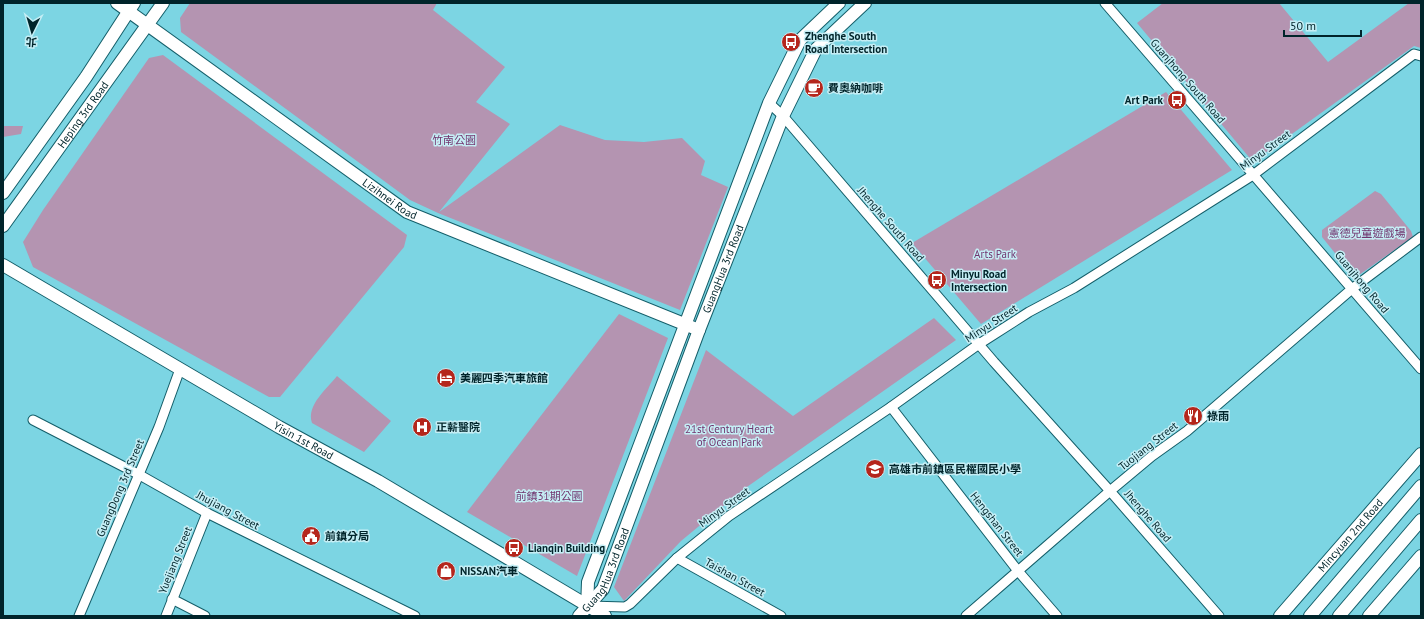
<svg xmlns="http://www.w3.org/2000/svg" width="1424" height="619" viewBox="0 0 1424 619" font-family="'PT Sans','Noto Sans TC',sans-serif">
<rect width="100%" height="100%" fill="#7cd5e3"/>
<g fill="#b494b1">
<polygon points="190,3 437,3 433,10 505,67 476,102 510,124 439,212 560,125 605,140 644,142 682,138 705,161 701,175 728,187 680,310 438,213 410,200 181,32 180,18"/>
<polygon points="1163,3 1279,3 1328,62 1409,3 1421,3 1421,48 1414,46 1253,162 1137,23"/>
<polygon points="163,55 407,235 404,247 280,397 269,397 33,267 23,242 43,210 149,58"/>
<polygon points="1166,92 1232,170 981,324 912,243"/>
<polygon points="3,126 23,126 21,134 3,137"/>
<polygon points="1375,191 1381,194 1411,231 1413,237 1359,275 1351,273 1322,237 1322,230"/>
<polygon points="619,314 668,338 577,576 467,512"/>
<polygon points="934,318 956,340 744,489 681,541 624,601 614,587 706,350 793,416"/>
<path d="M337,376L391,421L364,452L312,423C306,405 327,389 337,376Z"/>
</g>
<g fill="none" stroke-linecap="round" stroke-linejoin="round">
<g stroke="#145e69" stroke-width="11">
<g id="street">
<polyline points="1105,3 1421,369"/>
<polyline points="769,103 783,116 994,362 1110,491 1219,616"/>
<polyline points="891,407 1018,571 1057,616"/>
<polyline points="33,420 138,474 207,513 415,616"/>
<polyline points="677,558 781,616"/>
<polyline points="172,599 205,616"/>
<polyline points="589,606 625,607 630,604 677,558 729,516 891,407 979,344 1029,312 1074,288 1253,175 1414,54 1421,56"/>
<polyline points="79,616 159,427 180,369"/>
<polyline points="166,616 207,513"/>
<polyline points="966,616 1110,491 1152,456 1187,431 1353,288 1421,237"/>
</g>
</g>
<g stroke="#145e69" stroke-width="14">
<g id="secondary">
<path id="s1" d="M117,3L407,212L699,330"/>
<polyline points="3,193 86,77 134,3"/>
<path id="s2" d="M3,226L163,3"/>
<path id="s3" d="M3,265L279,427L378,481L605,616"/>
<polyline points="587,608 588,582 769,103 800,40 839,3"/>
<path id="s4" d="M579,616L603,589L699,330L783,116L816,49L865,3"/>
<path id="s5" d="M1280,616L1421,454"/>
<polyline points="1310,616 1421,486"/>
<polyline points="1339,616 1421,520"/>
<polyline points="1369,616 1421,556"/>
</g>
</g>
<use href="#street" stroke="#fff" stroke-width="9"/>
<use href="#secondary" stroke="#fff" stroke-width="12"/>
</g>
<defs>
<g id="bus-disc" transform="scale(1)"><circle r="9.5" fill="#b5261c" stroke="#c5eef5"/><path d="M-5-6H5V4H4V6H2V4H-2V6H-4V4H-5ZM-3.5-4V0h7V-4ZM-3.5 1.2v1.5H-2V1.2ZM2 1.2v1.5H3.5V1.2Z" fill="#fff"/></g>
<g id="cafe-disc" transform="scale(1)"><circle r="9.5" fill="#b5261c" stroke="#c5eef5"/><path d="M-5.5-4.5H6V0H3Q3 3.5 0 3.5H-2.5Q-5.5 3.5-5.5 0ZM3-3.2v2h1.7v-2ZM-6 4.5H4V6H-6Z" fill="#fff"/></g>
<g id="hotel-disc" transform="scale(1)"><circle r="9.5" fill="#b5261c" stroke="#c5eef5"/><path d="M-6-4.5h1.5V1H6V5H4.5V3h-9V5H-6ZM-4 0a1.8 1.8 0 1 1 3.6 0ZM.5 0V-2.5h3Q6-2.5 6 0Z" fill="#fff"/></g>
<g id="restaurant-disc" transform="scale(1)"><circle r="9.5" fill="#b5261c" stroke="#c5eef5"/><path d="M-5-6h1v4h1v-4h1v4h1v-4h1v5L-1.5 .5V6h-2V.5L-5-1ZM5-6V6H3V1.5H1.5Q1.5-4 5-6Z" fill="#fff"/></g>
<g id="hospital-disc" transform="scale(1)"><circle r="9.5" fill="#b5261c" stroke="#c5eef5"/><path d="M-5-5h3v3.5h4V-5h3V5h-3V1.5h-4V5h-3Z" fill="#fff"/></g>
<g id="school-disc" transform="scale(1)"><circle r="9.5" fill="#b5261c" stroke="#c5eef5"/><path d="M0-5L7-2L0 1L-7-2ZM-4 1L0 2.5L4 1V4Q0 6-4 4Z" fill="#fff"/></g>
<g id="civic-disc" transform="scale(1)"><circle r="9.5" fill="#b5261c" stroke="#c5eef5"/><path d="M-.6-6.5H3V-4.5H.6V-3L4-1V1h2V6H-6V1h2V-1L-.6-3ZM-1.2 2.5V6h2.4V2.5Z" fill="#fff"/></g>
<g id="shop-disc" transform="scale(1)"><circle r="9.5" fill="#b5261c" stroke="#c5eef5"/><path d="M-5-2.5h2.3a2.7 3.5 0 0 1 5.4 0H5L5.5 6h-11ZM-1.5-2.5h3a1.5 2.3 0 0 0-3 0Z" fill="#fff"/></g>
</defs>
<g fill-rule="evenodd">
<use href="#bus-disc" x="791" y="42"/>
<use href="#cafe-disc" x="814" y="88"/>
<use href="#bus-disc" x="1177" y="100"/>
<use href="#bus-disc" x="937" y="280"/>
<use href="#hotel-disc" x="446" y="378"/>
<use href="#restaurant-disc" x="1193" y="416"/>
<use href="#hospital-disc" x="422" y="427"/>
<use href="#school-disc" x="875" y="469"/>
<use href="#civic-disc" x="311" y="536"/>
<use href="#bus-disc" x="514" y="548"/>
<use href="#shop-disc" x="446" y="571"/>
</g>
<g text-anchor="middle" stroke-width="3" stroke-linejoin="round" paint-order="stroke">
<g font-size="11" font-weight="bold" fill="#00242a" stroke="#c5eef5" text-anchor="start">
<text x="805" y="40">Zhenghe South<tspan x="805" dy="13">Road Intersection</tspan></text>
<text x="828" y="92">費奧納咖啡</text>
<text x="1163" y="104" text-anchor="end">Art Park</text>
<text x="951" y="278">Minyu Road<tspan x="951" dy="13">Intersection</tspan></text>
<text x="460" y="382">美麗四季汽車旅館</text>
<text x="1207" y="420">祿雨</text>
<text x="436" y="431">正薪醫院</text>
<text x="889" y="473">高雄市前鎮區民權國民小學</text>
<text x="325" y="540">前鎮分局</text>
<text x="528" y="552">Lianqin Building</text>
<text x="460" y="575">NISSAN汽車</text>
</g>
<g font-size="11" fill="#00242a" stroke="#c5eef5">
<text transform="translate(1188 81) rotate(49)" y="4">Guanjhong South Road</text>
<text dy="4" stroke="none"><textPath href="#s2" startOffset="137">Heping 3rd Road</textPath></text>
<text transform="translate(1265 150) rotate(-36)" y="4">Minyu Street</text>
<text dy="4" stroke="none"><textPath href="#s1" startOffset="336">Lizihnei Road</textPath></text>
<text transform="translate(891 224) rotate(49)" y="4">Jhenghe South Road</text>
<text dy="4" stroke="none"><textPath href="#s4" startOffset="378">GuangHua 3rd Road</textPath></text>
<text transform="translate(1362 282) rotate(50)" y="4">Guanjhong Road</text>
<text transform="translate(991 323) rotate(-33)" y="4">Minyu Street</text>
<text dy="4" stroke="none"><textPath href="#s3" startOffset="348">Yisin 1st Road</textPath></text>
<text transform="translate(1148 446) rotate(-38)" y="4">Tuojiang Street</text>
<text transform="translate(120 488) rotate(-67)" y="4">GuangDong 3rd Street</text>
<text transform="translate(724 507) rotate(-36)" y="4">Minyu Street</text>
<text transform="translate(228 510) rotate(28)" y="4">Jhujiang Street</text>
<text transform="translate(1148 516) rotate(49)" y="4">Jhenghe Road</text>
<text transform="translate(997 524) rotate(52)" y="4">Hengshan Street</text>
<text dy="4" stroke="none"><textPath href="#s5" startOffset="107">Mincyuan 2nd Road</textPath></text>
<text dy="4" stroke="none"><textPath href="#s4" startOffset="54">GuangHua 3rd Road</textPath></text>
<text transform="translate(175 560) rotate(-68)" y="4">Yuejiang Street</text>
<text transform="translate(735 577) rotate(29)" y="4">Taishan Street</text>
</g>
<g font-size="11" fill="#71346e" stroke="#c5eef5">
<text x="454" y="144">竹南公園</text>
<text x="1367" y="237">憲德兒童遊戲場</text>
<text x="995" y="258">Arts Park</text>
<text x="729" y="433">21st Century Heart<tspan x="729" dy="13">of Ocean Park</tspan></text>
<text x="549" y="500">前鎮31期公園</text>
</g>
</g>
<rect width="1424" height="619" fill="none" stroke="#00242a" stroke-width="8"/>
<g transform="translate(32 32) rotate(185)" stroke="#c5eef5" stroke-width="3" paint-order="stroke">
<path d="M0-3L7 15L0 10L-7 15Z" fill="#00242a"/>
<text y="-6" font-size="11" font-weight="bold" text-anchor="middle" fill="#00242a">北</text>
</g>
<path d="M1284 30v6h77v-6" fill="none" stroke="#00242a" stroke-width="2"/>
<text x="1290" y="30" font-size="12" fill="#00242a" stroke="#c5eef5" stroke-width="3" paint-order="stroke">50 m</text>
</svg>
